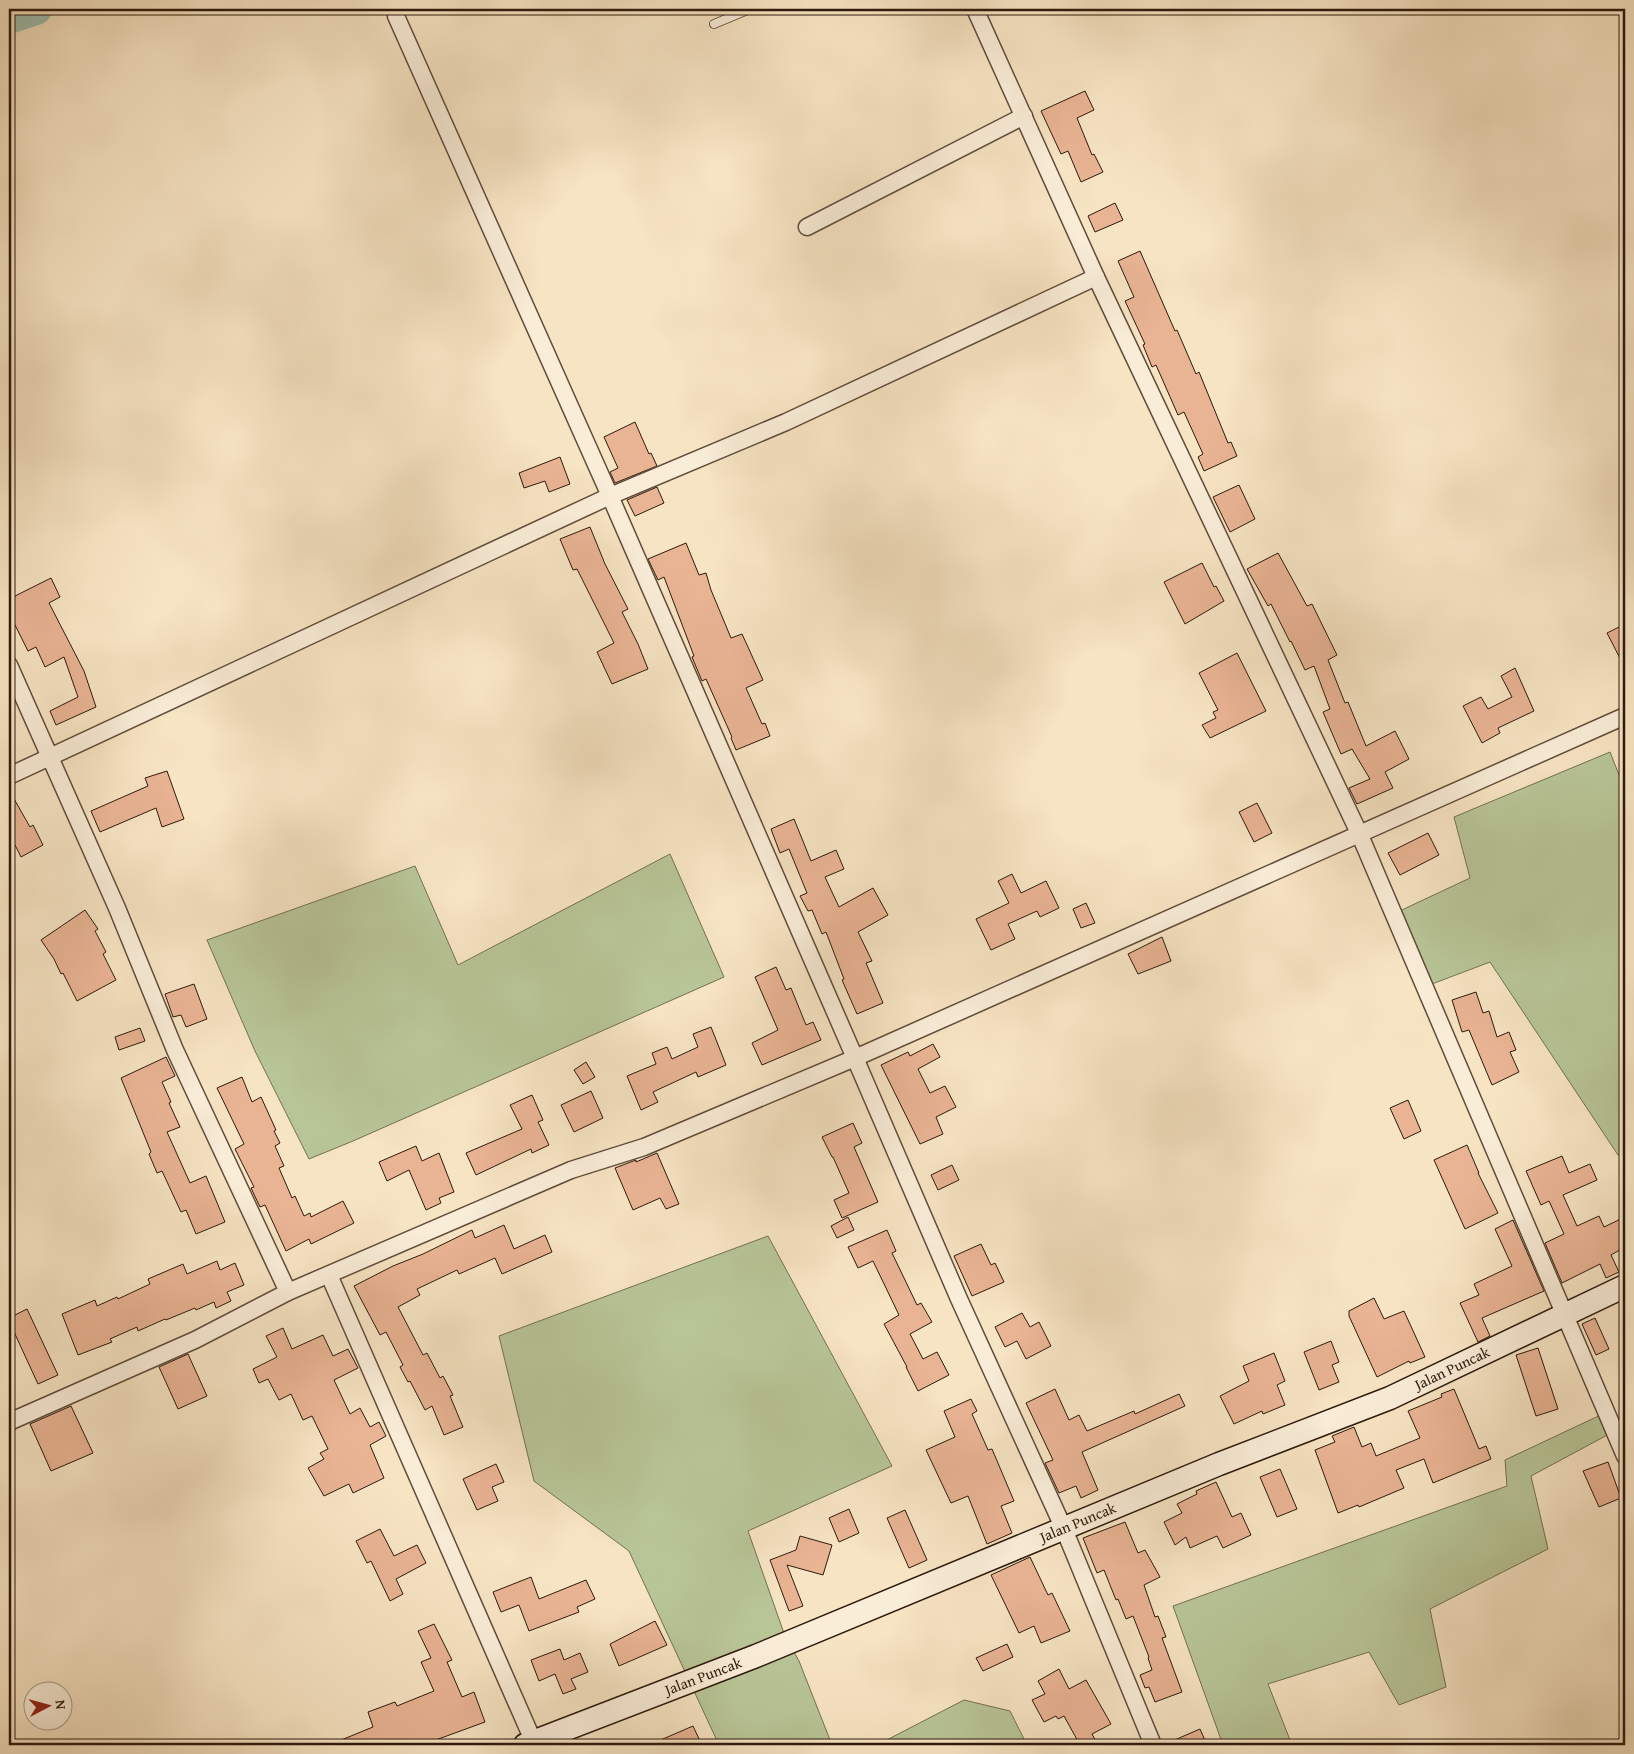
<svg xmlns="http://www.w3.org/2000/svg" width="1634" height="1754" viewBox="0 0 1634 1754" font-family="'Gentium Book Plus',serif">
<rect width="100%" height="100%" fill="#f7e4c3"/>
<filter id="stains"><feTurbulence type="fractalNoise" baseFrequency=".004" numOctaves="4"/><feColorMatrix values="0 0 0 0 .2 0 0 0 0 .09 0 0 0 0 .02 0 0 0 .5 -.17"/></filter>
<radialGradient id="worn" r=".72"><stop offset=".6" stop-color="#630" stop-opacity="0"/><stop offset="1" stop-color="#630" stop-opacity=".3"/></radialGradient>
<g fill="#b8c597" stroke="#727052">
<polygon points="1610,752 1625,790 1625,1153 1618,1155 1490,962 1424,987 1389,916 1470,878 1454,817"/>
<polygon points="670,854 724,977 353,1141 309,1159 255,1051 207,940 415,866 458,965"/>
<polygon points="768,1236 892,1466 748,1531 785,1636 799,1661 832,1745 719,1745 629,1551 534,1481 499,1336"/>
<polygon points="1607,1412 1611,1433 1531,1476 1548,1549 1430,1609 1446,1687 1399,1705 1369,1652 1268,1684 1292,1745 1223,1745 1173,1606 1507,1486 1505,1460"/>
<polygon points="964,1700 1010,1711 1027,1745 877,1745"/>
</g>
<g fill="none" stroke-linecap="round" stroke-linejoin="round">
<polyline stroke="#9ebfae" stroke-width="32" points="9,18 36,9"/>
</g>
<g fill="#e9b494" stroke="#2d1a0c">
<polygon points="1085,91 1094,110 1077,118 1092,155 1094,154 1103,172 1081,182 1068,151 1061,154 1041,111"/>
<polygon points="1115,203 1123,220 1095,232 1088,216"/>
<polygon points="1140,251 1175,331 1177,330 1196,374 1199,372 1228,443 1231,442 1237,456 1204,471 1198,457 1203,454 1184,412 1178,415 1156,365 1152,367 1143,345 1145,344 1125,301 1134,297 1118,261"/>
<polygon points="635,422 649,454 651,453 657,466 615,483 610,472 618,468 604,437"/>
<polygon points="560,457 570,484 549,492 545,481 524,488 519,473"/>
<polygon points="1239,485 1255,519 1230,532 1213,497"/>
<polygon points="657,487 664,503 635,516 627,500"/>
<polygon points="590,527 605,564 628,609 622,612 638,644 648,669 612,684 597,652 614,643 577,569 573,570 560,539"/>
<polygon points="686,543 699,575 706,573 711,590 731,638 742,634 763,680 746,688 762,724 765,723 770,736 736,750 731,738 732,737 706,679 702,681 692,657 694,656 664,577 658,580 648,559"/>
<polygon points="1278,553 1307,606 1312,604 1337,655 1328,660 1345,703 1348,702 1366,746 1395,731 1409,759 1385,772 1393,788 1357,804 1349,788 1370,779 1352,749 1341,754 1323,712 1330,709 1314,666 1305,670 1291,641 1290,642 1271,604 1268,606 1247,569"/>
<polygon points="1202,563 1214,587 1216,586 1224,601 1185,624 1164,582"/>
<polygon points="51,578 60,597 49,603 84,671 96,707 56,725 50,711 78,697 64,657 45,667 36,647 28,651 13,621 9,623 9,599"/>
<polygon points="1621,626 1625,634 1625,668 1607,633"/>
<polygon points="1237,653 1266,711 1210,738 1202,725 1216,718 1213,712 1218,710 1199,673"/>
<polygon points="1515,668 1534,711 1498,728 1500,733 1482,743 1463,706 1481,697 1488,709 1512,697 1501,676"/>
<polygon points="167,771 184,819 162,827 156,808 100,832 91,811 148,786 145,778"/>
<polygon points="9,790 30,827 33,825 43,845 21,857 11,837 14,835 9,826"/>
<polygon points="1257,803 1272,833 1254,842 1239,812"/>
<polygon points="794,819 811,861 836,850 844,869 825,877 839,907 873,888 888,915 858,932 872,961 866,963 883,1003 857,1014 842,980 844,979 826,932 822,934 812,910 808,911 800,896 807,893 789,849 780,853 771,829"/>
<polygon points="1428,833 1439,855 1400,875 1388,853"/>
<polygon points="1012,874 1021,893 1046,881 1059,908 1040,917 1037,911 1008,924 1015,939 991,950 976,919 1009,903 998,881"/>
<polygon points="1086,903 1095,923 1081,928 1073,909"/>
<polygon points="85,910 98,929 95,931 106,952 103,954 116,980 77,1001 63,973 61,974 54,959 41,940"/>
<polygon points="1162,937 1171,961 1138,974 1128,954"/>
<polygon points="776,967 786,990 791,988 806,1025 813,1022 821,1040 762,1065 752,1043 778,1030 755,977"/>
<polygon points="194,984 207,1019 186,1027 181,1015 173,1017 165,994"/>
<polygon points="1476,992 1483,1013 1489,1011 1497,1037 1509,1032 1516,1050 1510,1052 1519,1072 1492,1085 1469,1030 1462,1032 1452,1000"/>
<polygon points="711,1027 726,1065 698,1077 696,1072 653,1092 658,1102 641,1110 627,1076 656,1064 652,1053 667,1047 672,1059 698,1047 693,1034"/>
<polygon points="140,1028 145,1041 119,1050 115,1037"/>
<polygon points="933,1044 940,1057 918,1069 930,1093 945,1086 956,1107 936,1117 943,1134 920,1144 881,1065 908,1052 910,1056"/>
<polygon points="166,1057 175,1076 162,1082 171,1102 169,1103 180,1127 167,1132 190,1183 206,1176 225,1222 196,1234 186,1210 181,1212 162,1171 157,1173 149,1154 151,1152 121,1078"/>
<polygon points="586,1062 595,1077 583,1084 574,1070"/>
<polygon points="242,1077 252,1102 261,1097 276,1130 274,1131 280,1143 275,1146 284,1166 279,1168 292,1198 295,1196 304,1216 310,1213 311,1217 343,1201 354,1223 311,1244 309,1239 286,1251 265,1205 260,1207 251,1188 254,1187 235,1149 244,1144 217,1088"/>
<polygon points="591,1091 603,1118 574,1132 561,1105"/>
<polygon points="532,1095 543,1120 538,1122 549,1145 532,1153 531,1149 476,1175 466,1153 522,1129 510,1105"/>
<polygon points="1408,1100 1421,1131 1404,1139 1390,1108"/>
<polygon points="853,1123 862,1143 854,1147 878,1202 842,1218 834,1200 849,1193 833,1157 832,1157 822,1137"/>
<polygon points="1467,1145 1479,1173 1478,1173 1498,1213 1465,1229 1434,1160"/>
<polygon points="416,1146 422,1161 439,1153 454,1192 439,1198 441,1203 426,1210 409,1170 387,1181 379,1162"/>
<polygon points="657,1153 679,1204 666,1209 660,1198 633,1210 615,1168 636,1160 636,1162"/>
<polygon points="1562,1156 1569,1173 1590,1164 1597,1180 1563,1195 1577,1226 1599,1216 1604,1227 1625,1217 1625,1247 1611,1255 1619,1272 1606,1278 1600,1264 1562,1283 1545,1243 1564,1234 1549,1201 1541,1205 1526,1171"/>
<polygon points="952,1165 959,1180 938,1190 931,1175"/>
<polygon points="848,1217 854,1230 837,1238 831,1226"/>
<polygon points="1513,1220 1544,1291 1482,1318 1490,1336 1478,1342 1460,1303 1479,1295 1474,1284 1512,1266 1495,1229"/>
<polygon points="504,1225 514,1249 545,1235 552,1252 502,1274 495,1258 459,1274 457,1270 417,1289 420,1295 398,1307 423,1355 427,1353 440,1378 443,1376 453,1395 450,1396 463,1427 444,1435 432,1406 425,1410 410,1381 408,1382 400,1367 403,1365 386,1332 380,1335 354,1286 393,1266 423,1254 472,1230 475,1238"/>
<polygon points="887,1230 896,1251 892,1253 917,1305 921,1303 932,1322 910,1334 923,1359 937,1352 949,1375 918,1391 906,1367 907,1367 884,1324 899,1315 873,1261 858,1268 848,1247"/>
<polygon points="981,1244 991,1265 995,1263 1004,1282 972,1296 954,1256"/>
<polygon points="217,1261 220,1270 235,1263 244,1285 227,1292 231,1301 216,1308 214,1302 196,1310 195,1308 166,1320 165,1319 138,1331 137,1327 110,1339 112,1342 78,1355 62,1314 95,1300 97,1306 117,1297 118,1299 150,1284 148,1279 183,1264 187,1274"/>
<polygon points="1374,1298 1384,1319 1404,1311 1425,1357 1410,1363 1409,1361 1377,1377 1349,1316 1349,1311"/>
<polygon points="27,1309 58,1375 38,1384 9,1321 9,1318"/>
<polygon points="1022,1313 1030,1327 1039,1322 1051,1346 1026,1359 1017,1341 1005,1347 995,1327"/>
<polygon points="1595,1318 1609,1349 1596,1355 1582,1324"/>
<polygon points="283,1328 292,1349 323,1335 333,1356 348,1349 358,1368 334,1380 350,1414 360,1408 370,1427 379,1422 386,1436 370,1445 384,1478 353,1493 349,1484 324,1496 308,1468 324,1459 320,1453 328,1449 312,1416 303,1420 291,1394 279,1400 268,1379 259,1383 253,1369 277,1357 266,1336"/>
<polygon points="1331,1341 1339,1362 1332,1365 1339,1382 1319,1390 1304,1352"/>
<polygon points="1538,1348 1558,1409 1536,1416 1516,1355"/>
<polygon points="1274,1353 1285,1381 1277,1385 1285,1405 1263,1414 1262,1411 1234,1424 1220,1396 1249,1381 1243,1366"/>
<polygon points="188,1354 207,1396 178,1409 159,1367"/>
<polygon points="1055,1389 1069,1420 1079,1415 1087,1431 1134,1411 1135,1414 1179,1394 1185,1406 1082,1452 1098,1490 1081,1498 1076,1486 1059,1493 1045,1463 1053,1460 1026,1403"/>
<polygon points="1454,1389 1479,1449 1486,1446 1491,1459 1433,1483 1424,1459 1396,1470 1404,1488 1359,1507 1358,1505 1338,1513 1315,1450 1335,1442 1332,1436 1354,1427 1362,1447 1371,1443 1376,1456 1420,1438 1408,1411 1442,1397 1441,1394"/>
<polygon points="971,1399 977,1411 972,1414 988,1450 992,1449 1014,1501 1001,1506 1012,1533 987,1544 968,1496 951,1503 926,1450 955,1437 944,1411"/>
<polygon points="71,1406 93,1453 51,1471 30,1424"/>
<polygon points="1608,1462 1621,1498 1599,1507 1583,1471"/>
<polygon points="496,1464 504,1482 492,1487 498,1501 477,1510 463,1479"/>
<polygon points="1280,1469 1297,1509 1277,1517 1260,1477"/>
<polygon points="1216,1482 1232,1517 1241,1513 1251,1535 1223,1548 1217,1536 1190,1548 1186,1537 1175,1545 1164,1522 1182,1513 1177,1504 1197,1494 1196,1491"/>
<polygon points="849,1509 859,1533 839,1542 829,1518"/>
<polygon points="905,1510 927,1560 909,1568 887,1518"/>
<polygon points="1125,1522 1138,1553 1145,1550 1160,1577 1144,1585 1145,1588 1155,1617 1158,1616 1166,1637 1162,1638 1182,1692 1155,1702 1149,1687 1145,1688 1140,1675 1152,1670 1148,1658 1149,1657 1133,1616 1126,1619 1118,1599 1116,1600 1104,1570 1097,1573 1083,1538"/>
<polygon points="380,1529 394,1556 417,1545 426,1563 396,1579 403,1594 390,1601 371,1561 367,1563 356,1541"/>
<polygon points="800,1536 832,1545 823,1575 787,1565 803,1606 789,1611 770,1560 796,1550"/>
<polygon points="1030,1557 1048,1595 1052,1593 1070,1631 1041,1643 1034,1626 1019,1633 991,1575"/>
<polygon points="531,1577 539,1599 586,1580 595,1599 577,1607 579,1612 529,1631 519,1605 501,1612 493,1592"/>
<polygon points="655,1621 667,1645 619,1666 610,1644"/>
<polygon points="434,1624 452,1660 447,1662 462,1697 474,1692 485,1722 422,1745 329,1745 373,1727 368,1712 395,1702 397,1706 434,1691 421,1662 431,1658 418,1631"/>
<polygon points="1007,1644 1013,1657 983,1671 976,1658"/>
<polygon points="560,1649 564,1660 580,1653 588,1672 571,1679 576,1689 563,1694 555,1674 539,1681 531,1660"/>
<polygon points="1059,1669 1069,1689 1086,1680 1111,1724 1092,1734 1098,1745 1080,1745 1064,1716 1058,1719 1056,1716 1044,1722 1032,1700 1045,1694 1038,1681"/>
<polygon points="693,1726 700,1741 691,1745 649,1745"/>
<polygon points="1200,1729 1207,1745 1163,1745"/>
</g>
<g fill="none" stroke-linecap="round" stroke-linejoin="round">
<g stroke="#604c3a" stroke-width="10">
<polyline id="lane" points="714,24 750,9"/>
</g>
<g stroke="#604c3a" stroke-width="19">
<g id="street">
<polyline points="396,9 396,16 610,496 855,1058 959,1299 1064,1529 1153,1745"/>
<polyline points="975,9 1096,277 1359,833 1625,1456"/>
<polyline points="807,227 1024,116"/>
<polyline points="9,665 117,908 175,1050 288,1292"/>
<polyline points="9,776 610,496 786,422 1096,277"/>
<polyline points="329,1275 535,1745"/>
<polyline points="9,1422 195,1340 288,1292 571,1170 644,1147 855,1058 1625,716"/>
</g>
</g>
<g stroke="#2d1a0c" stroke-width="25">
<g id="secondary">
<path id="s1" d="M525,1745L756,1656L1219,1464L1390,1398L1625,1286"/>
</g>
</g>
<use href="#lane" stroke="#faedd8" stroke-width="8"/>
<use href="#street" stroke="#faedd8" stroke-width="16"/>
<use href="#secondary" stroke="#faedd8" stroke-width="22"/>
</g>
<g text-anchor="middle" stroke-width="4.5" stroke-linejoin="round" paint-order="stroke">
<g font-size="15" fill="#2d1a0c" stroke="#faedd8">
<text dy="5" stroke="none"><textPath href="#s1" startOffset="1001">Jalan Puncak</textPath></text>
<text dy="5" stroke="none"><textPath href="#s1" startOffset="596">Jalan Puncak</textPath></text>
<text dy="5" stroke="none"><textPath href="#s1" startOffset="191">Jalan Puncak</textPath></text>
</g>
</g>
<rect width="1634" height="1754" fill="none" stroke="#f7e4c3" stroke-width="30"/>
<rect x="10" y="10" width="1614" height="1734" fill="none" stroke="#2d1a0c" stroke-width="2.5"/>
<rect x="15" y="15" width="1604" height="1724" fill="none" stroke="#2d1a0c"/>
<g transform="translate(48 1706) rotate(84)"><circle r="24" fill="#faedd8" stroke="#a89986"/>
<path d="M0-4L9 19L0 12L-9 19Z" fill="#8f2418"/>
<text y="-8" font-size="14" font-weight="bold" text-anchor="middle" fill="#2d1a0c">N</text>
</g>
<rect width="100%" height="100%" filter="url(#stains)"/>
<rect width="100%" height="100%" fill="url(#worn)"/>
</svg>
